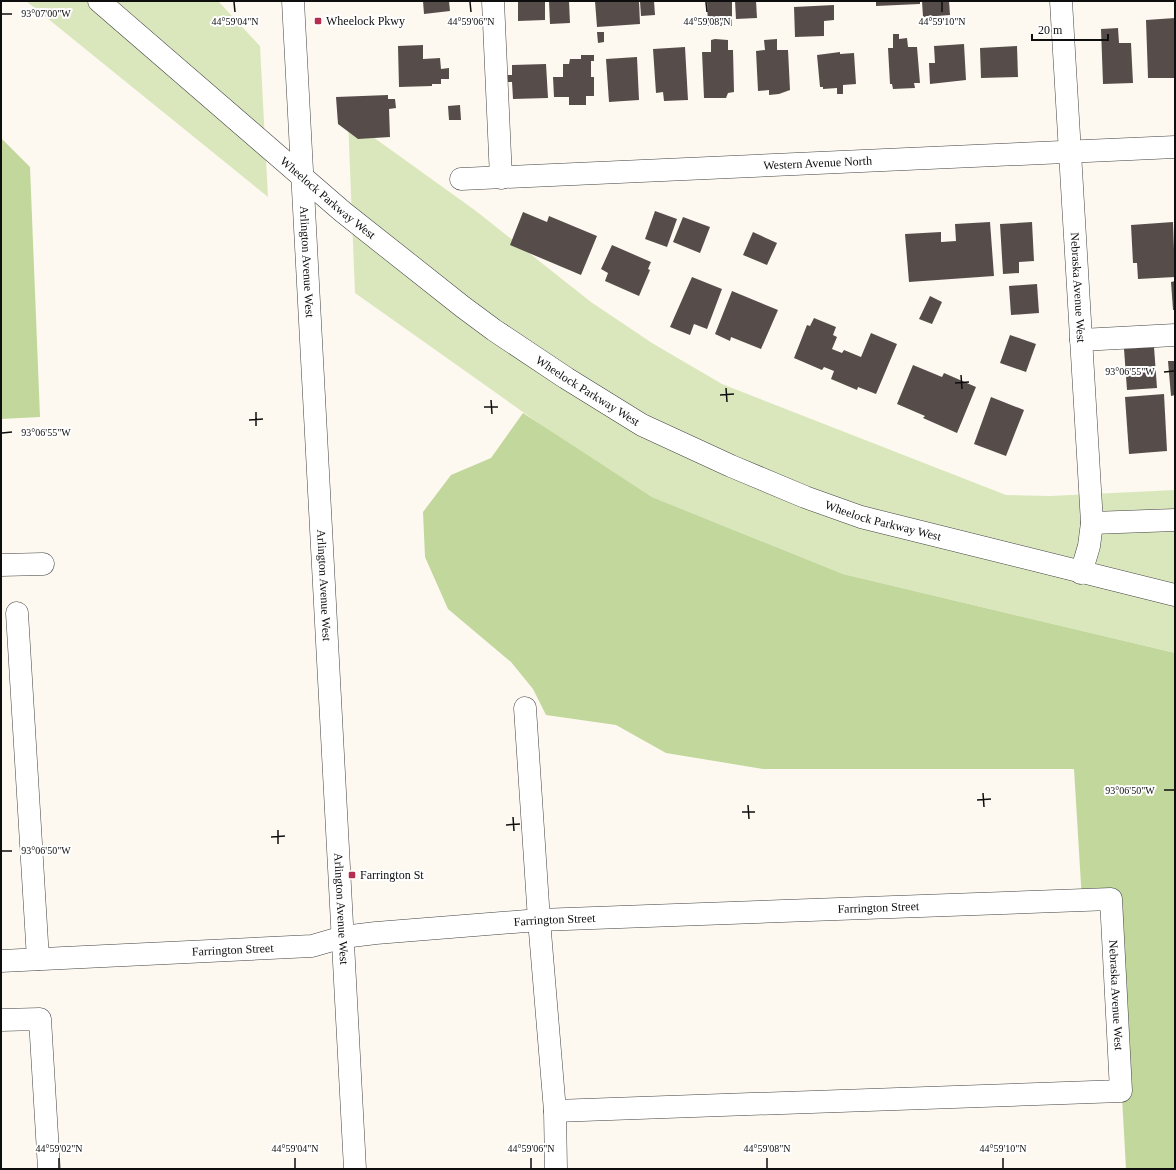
<svg xmlns="http://www.w3.org/2000/svg" width="1176" height="1170" viewBox="0 0 1176 1170" font-family="'Times New Roman',serif">
<rect width="100%" height="100%" fill="#fef9f0"/>
<g fill="#dae7bc">
<polygon points="26,1 218,1 260,46 268,197"/>
<polygon points="348,119 476,211 591,302 652,343 722,384 1006,495 1050,496 1175,490 1175,653 843,574 652,497 554,434 355,293"/>
</g>
<g fill="#c2d79c">
<polygon points="1,138 30,167 40,417 1,419"/>
<polygon points="523,413 652,497 843,574 1175,653 1175,1169 1126,1169 1111,900 1082,901 1074,769 763,769 666,753 616,725 546,715 533,689 511,662 448,609 425,557 423,512 451,475 491,458"/>
</g>
<g fill="#564d4b">
<polygon points="423,1 449,1 450,11 424,14"/>
<polygon points="518,1 545,1 545,20 518,21"/>
<polygon points="549,1 569,1 570,23 550,24"/>
<polygon points="595,1 639,1 640,24 597,27"/>
<polygon points="640,1 654,1 655,15 641,16"/>
<polygon points="707,1 732,1 732,26 708,26"/>
<polygon points="735,1 756,1 757,18 736,19"/>
<polygon points="876,1 920,1 920,4 876,6"/>
<polygon points="922,1 949,1 950,15 923,17"/>
<polygon points="834,5 834,20 824,21 824,36 795,37 794,7"/>
<polygon points="1175,18 1175,78 1148,78 1146,20"/>
<polygon points="1118,28 1119,43 1131,43 1133,83 1103,84 1101,29"/>
<polygon points="597,32 604,32 604,42 598,43"/>
<polygon points="893,34 899,34 899,39 907,38 908,47 917,47 920,83 914,83 915,88 893,89 892,84 890,84 888,48 893,48"/>
<polygon points="715,39 728,40 728,50 733,50 734,92 728,93 726,98 704,98 702,52 711,52 711,40"/>
<polygon points="777,39 777,50 788,50 790,90 779,94 769,95 769,90 758,91 756,51 765,50 764,40"/>
<polygon points="964,44 966,80 930,84 929,63 935,63 934,46"/>
<polygon points="423,45 423,59 440,58 441,69 449,68 449,79 441,79 441,84 432,84 432,86 399,87 398,46"/>
<polygon points="1017,46 1018,77 981,78 980,48"/>
<polygon points="685,47 688,100 664,101 663,92 656,93 653,49"/>
<polygon points="840,52 840,54 854,53 856,84 843,85 843,94 837,94 837,88 823,89 823,87 820,87 817,55"/>
<polygon points="581,55 594,55 594,61 591,61 591,77 594,77 594,96 586,96 586,105 569,105 569,97 554,97 553,77 563,77 563,64 569,64 570,59 581,59"/>
<polygon points="637,57 639,100 609,102 606,59"/>
<polygon points="546,64 548,98 513,99 512,82 507,82 507,75 512,75 512,65"/>
<polygon points="388,95 388,99 395,99 396,108 389,109 390,137 358,139 338,124 336,97"/>
<polygon points="460,105 461,120 449,120 448,106"/>
<polygon points="655,211 677,219 667,247 645,239"/>
<polygon points="523,212 547,222 549,216 597,236 581,275 510,245"/>
<polygon points="683,217 710,227 700,253 673,242"/>
<polygon points="990,222 994,276 909,282 905,234 941,232 941,242 956,241 955,224"/>
<polygon points="1032,222 1034,261 1019,262 1019,273 1003,274 1000,224"/>
<polygon points="1173,222 1175,277 1138,279 1137,263 1133,263 1131,225"/>
<polygon points="753,232 777,243 767,265 743,255"/>
<polygon points="612,245 651,262 648,269 650,270 639,296 605,281 608,273 601,269"/>
<polygon points="692,277 722,289 707,329 694,324 690,335 670,327"/>
<polygon points="1175,281 1175,310 1173,310 1171,282"/>
<polygon points="1037,284 1039,313 1011,315 1009,286"/>
<polygon points="732,291 778,310 761,349 731,337 730,341 715,334"/>
<polygon points="930,296 942,302 932,324 919,319"/>
<polygon points="814,318 836,327 833,335 837,337 832,349 842,353 844,350 861,357 871,333 897,344 876,394 858,387 857,390 831,379 834,371 824,367 822,370 794,358 807,325 810,326"/>
<polygon points="1010,335 1036,344 1026,372 1000,363"/>
<polygon points="1154,347 1157,388 1127,390 1124,349"/>
<polygon points="1168,361 1175,361 1175,395 1171,396"/>
<polygon points="913,365 942,377 944,373 976,387 957,433 923,418 925,416 897,404"/>
<polygon points="1164,394 1167,451 1129,454 1125,397"/>
<polygon points="991,397 1024,410 1006,456 974,444"/>
</g>
<g fill="none" stroke-linecap="round" stroke-linejoin="round">
<g stroke="#414141" stroke-width="23">
<g id="minor">
<path id="s1" d="M99,1L343,212L463,307L494,330L566,378L642,425L731,466L805,497L861,517L1175,595"/>
<path id="s2" d="M293,1L355,1169"/>
<polyline points="493,1 501,178"/>
<path id="s3" d="M1061,1L1092,523L1089,546L1081,573"/>
<path id="s4" d="M461,179L1175,147"/>
<polyline points="1081,340 1175,335"/>
<polyline points="1092,523 1175,520"/>
<polyline points="1,565 43,564"/>
<polyline points="17,613 38,959"/>
<polyline points="525,708 539,920 555,1111 556,1169"/>
<path id="s5" d="M1,961L312,946L343,937L376,933L539,920L1111,899L1121,1091L555,1111"/>
<polyline points="1,1020 40,1019 49,1169"/>
</g>
</g>
<use href="#minor" stroke="#fff" stroke-width="22"/>
</g>
<path fill="none" stroke="#0e0e0e" stroke-width="1.5" d="M234,2L235,12M470,2L471,12M706,2L707,12M942,2V12M2,14H12M1164,372L1174,371M961,375L962,389M955,383L969,382M726,388L727,402M720,395L734,394M491,400L492,414M484,407H498M256,412V426M249,420L263,419M2,433L12,432M1164,790H1174M983,793L984,807M977,800L991,799M748,805L749,819M742,812H755M513,817L514,831M506,825L520,824M278,830V844M271,837L285,836M2,851H12M59,1158V1168M295,1158V1168M531,1158V1168M767,1158V1168M1003,1158V1168"/>
<g fill="#b62e4f" stroke="#fff" stroke-width="1.5">
<rect x="314" y="17" width="8" height="8" rx="2"/>
<rect x="348" y="871" width="8" height="8" rx="2"/>
</g>
<g text-anchor="middle" stroke-width="4" stroke-linejoin="round" paint-order="stroke">
<g font-size="12" fill="#0e0e0e" stroke="#fff" text-anchor="start">
<text x="326" y="25">Wheelock Pkwy</text>
<text x="360" y="879">Farrington St</text>
</g>
<g font-size="12" fill="#0e0e0e" stroke="#fff">
<text dy="4" stroke="none"><textPath href="#s4" startOffset="357">Western Avenue North</textPath></text>
<text dy="4" stroke="none"><textPath href="#s1" startOffset="302">Wheelock Parkway West</textPath></text>
<text dy="4" stroke="none"><textPath href="#s2" startOffset="261">Arlington Avenue West</textPath></text>
<text dy="4" stroke="none"><textPath href="#s3" startOffset="287">Nebraska Avenue West</textPath></text>
<text dy="4" stroke="none"><textPath href="#s1" startOffset="626">Wheelock Parkway West</textPath></text>
<text dy="4" stroke="none"><textPath href="#s1" startOffset="950">Wheelock Parkway West</textPath></text>
<text dy="4" stroke="none"><textPath href="#s2" startOffset="585">Arlington Avenue West</textPath></text>
<text dy="4" stroke="none"><textPath href="#s5" startOffset="880">Farrington Street</textPath></text>
<text dy="4" stroke="none"><textPath href="#s2" startOffset="909">Arlington Avenue West</textPath></text>
<text dy="4" stroke="none"><textPath href="#s5" startOffset="556">Farrington Street</textPath></text>
<text dy="4" stroke="none"><textPath href="#s5" startOffset="232">Farrington Street</textPath></text>
<text dy="4" stroke="none"><textPath href="#s5" startOffset="1209">Nebraska Avenue West</textPath></text>
</g>
</g>
<g font-size="10" text-anchor="middle" fill="#0e0e0e" stroke="#fff" stroke-width="4" stroke-linejoin="round" paint-order="stroke">
<text x="46" y="17">93°07'00"W</text>
<text x="235" y="25">44°59'04"N</text>
<text x="471" y="25">44°59'06"N</text>
<text x="707" y="25">44°59'08"N</text>
<text x="942" y="25">44°59'10"N</text>
<text x="1130" y="375">93°06'55"W</text>
<text x="46" y="436">93°06'55"W</text>
<text x="1130" y="794">93°06'50"W</text>
<text x="46" y="854">93°06'50"W</text>
<text x="59" y="1152">44°59'02"N</text>
<text x="295" y="1152">44°59'04"N</text>
<text x="531" y="1152">44°59'06"N</text>
<text x="767" y="1152">44°59'08"N</text>
<text x="1003" y="1152">44°59'10"N</text>
</g>
<rect width="1176" height="1170" fill="none" stroke="#0e0e0e" stroke-width="4"/>
<path d="M1032 34v6h76v-6" fill="none" stroke="#0e0e0e" stroke-width="2"/>
<text x="1038" y="34" font-size="12" fill="#0e0e0e" stroke="#ffffff" stroke-width="3" paint-order="stroke">20 m</text>
</svg>
